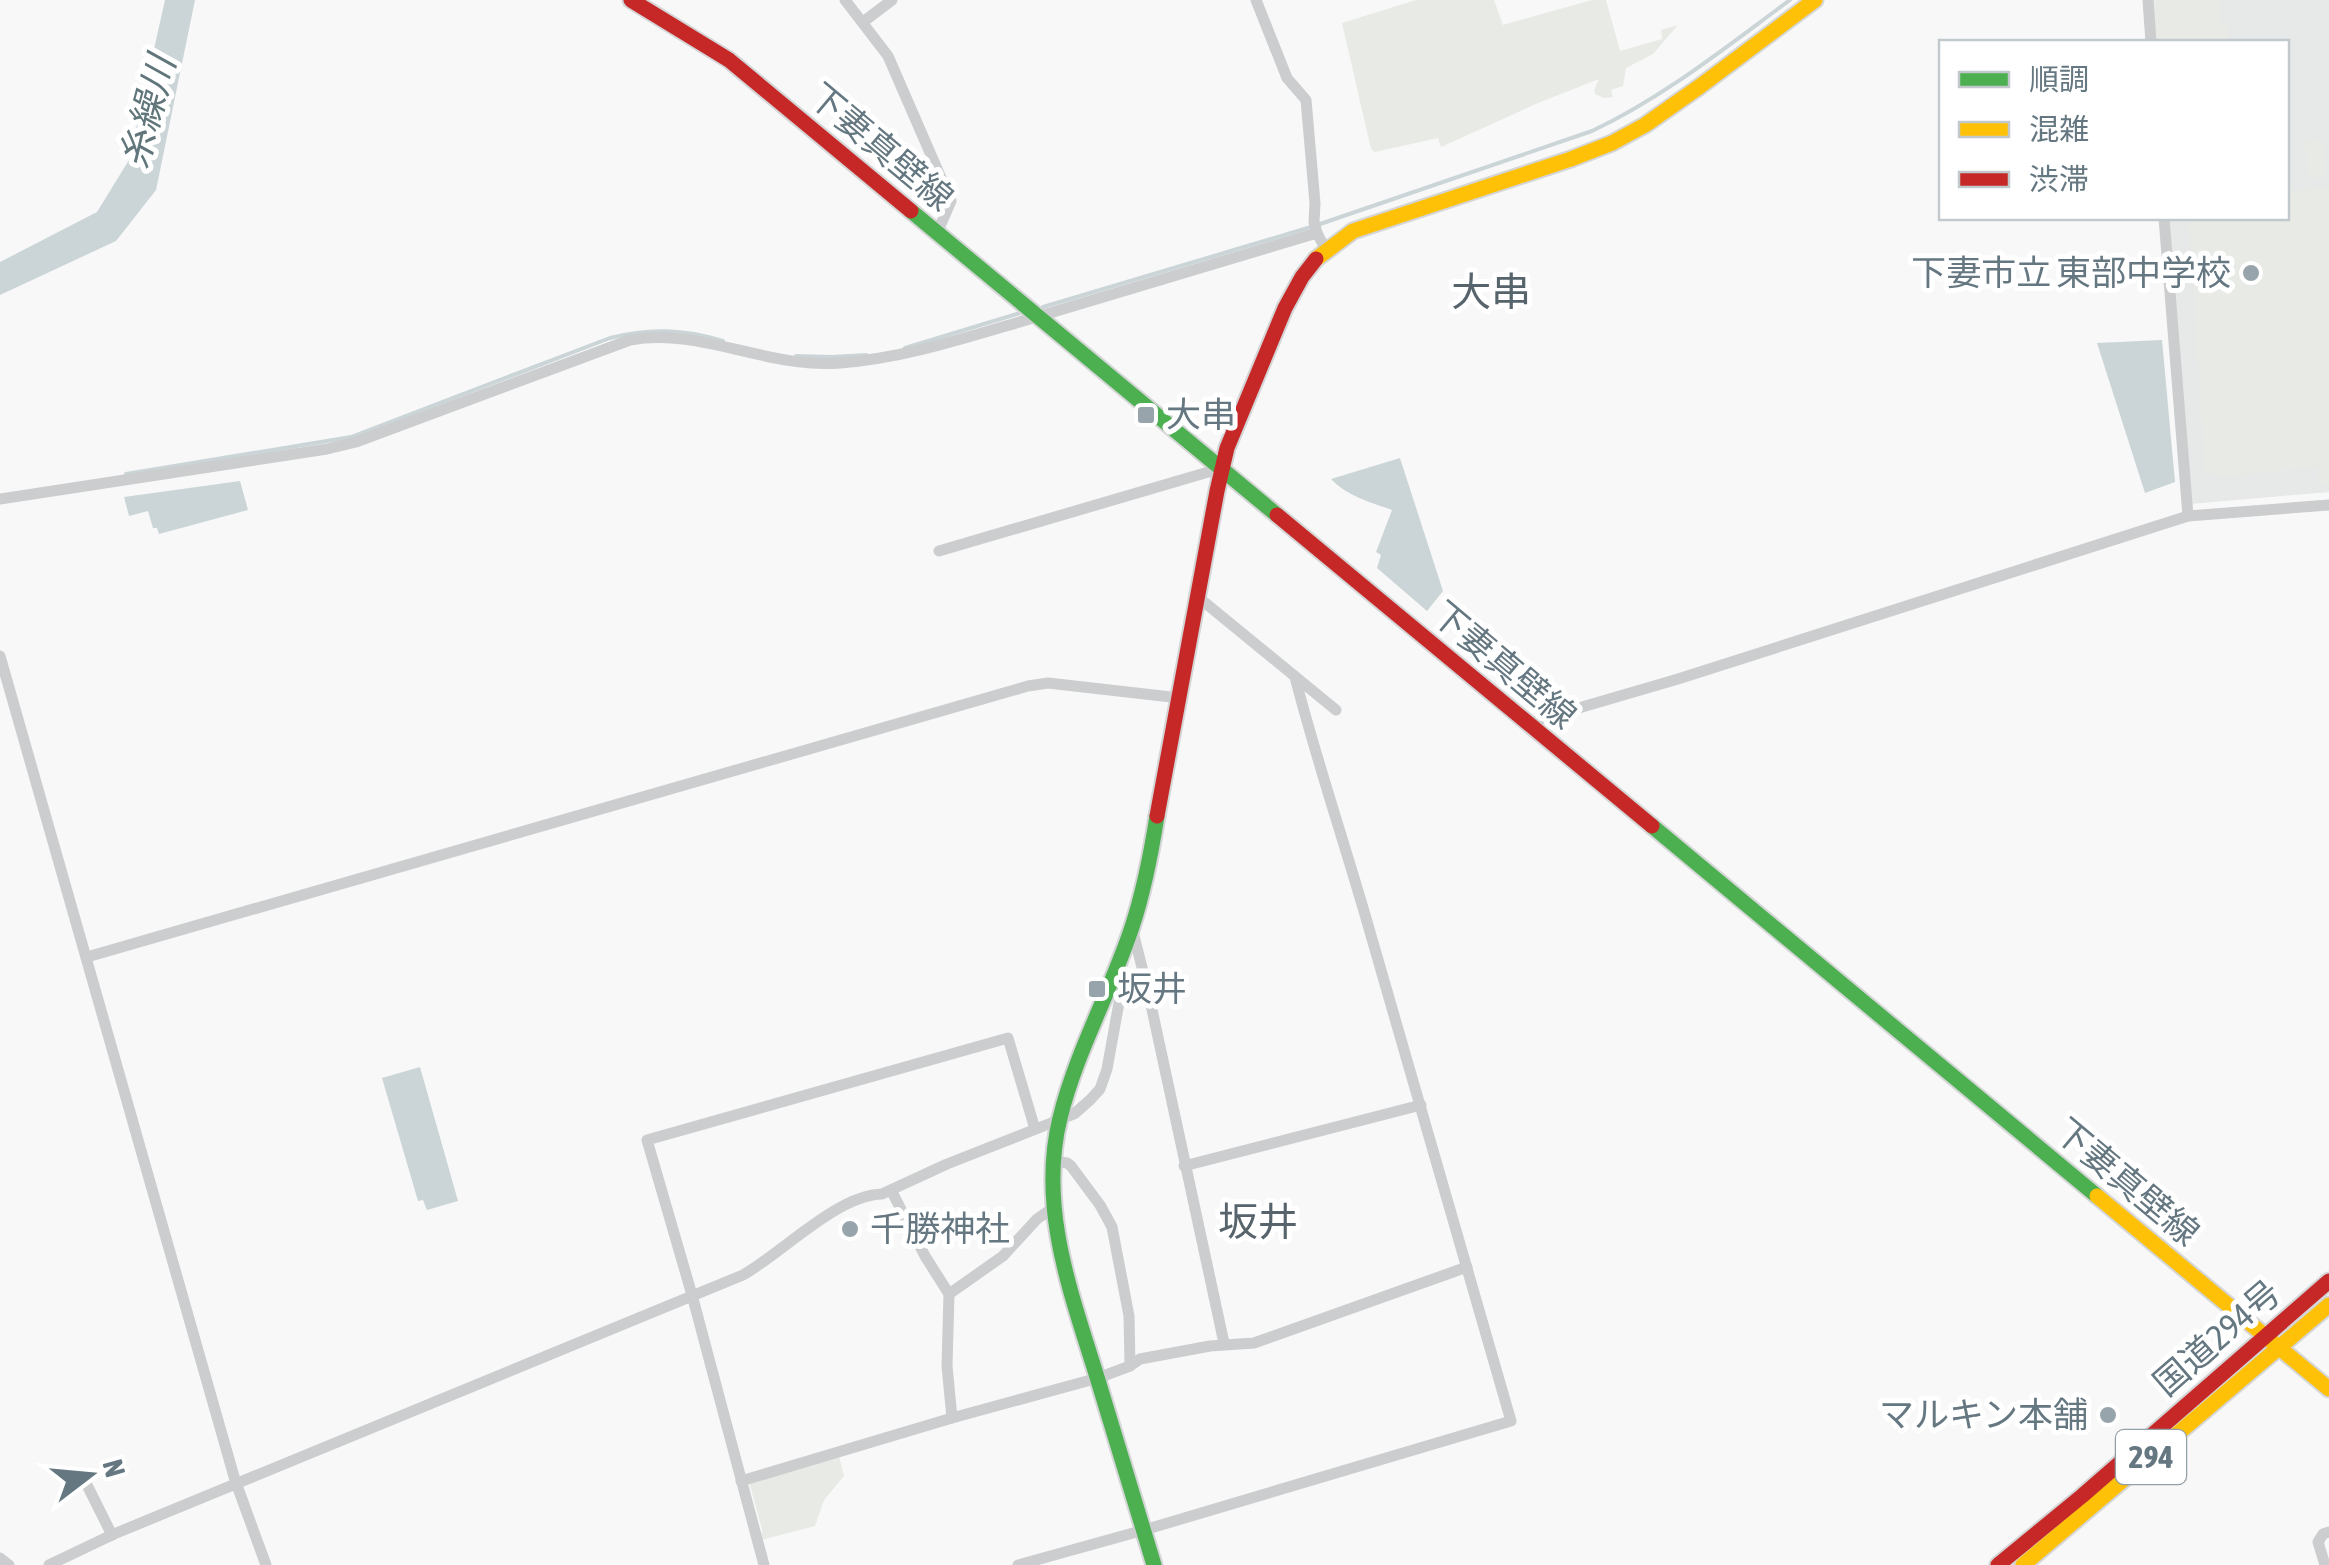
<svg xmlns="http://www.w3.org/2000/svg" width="2329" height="1565" viewBox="0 0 2329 1565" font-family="'Asap Condensed','Noto Sans JP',sans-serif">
<rect width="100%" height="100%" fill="#f8f8f8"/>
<polygon fill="#e7e9e8" points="2153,0 2329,0 2329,492 2191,504 2168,218 2286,218 2286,42 2156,42"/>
<g fill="#e8eae5">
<polygon points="1416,0 1494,0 1503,25 1592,0 1606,0 1620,51 1662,39 1661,30 1678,25 1653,54 1626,68 1623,86 1611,90 1613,97 1604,98 1595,94 1594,90 1599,79 1538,103 1441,147 1438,138 1375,152 1371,149 1342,23"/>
<polygon points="2153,0 2219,0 2221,23 2227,24 2228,42 2156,42"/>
<polygon points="2324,141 2325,177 2308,178 2305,142"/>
<polygon points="2329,188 2329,485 2319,486 2318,466 2229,476 2208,473 2205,468 2189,218 2286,218 2287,191"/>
<polygon points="839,1456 844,1476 824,1500 815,1526 761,1540 762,1529 749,1482"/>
</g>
<g fill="#cbd5d7">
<polygon points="165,0 195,0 156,190 116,241 0,295 0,262 97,212 129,160"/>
<polygon points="2162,340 2175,482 2145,493 2097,343"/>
<path d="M1400,458L1443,591L1427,611L1377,568L1381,555L1376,552L1392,510C1370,502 1347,496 1331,479Z"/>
<polygon points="240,481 248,510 159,534 157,528 153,528 148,511 129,516 124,497"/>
<polygon points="420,1067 458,1201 427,1210 423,1200 418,1201 382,1078"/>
</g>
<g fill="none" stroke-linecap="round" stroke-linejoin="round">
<g stroke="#cbd5d7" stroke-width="4">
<path d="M1320,224L1592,131C1664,97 1726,47 1790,0"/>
<polyline points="1043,307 1311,227"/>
<polyline points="905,348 1020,313"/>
<polyline points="796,356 832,357 866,355"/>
<path d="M126,474L351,437L610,338C649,328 684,329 723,341"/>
</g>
<g stroke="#d4d5d6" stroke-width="19">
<g id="fast">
<polyline points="911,211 1277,515"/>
<polyline points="1652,826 2097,1196"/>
<path d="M1154,1565C1135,1502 1116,1439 1097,1377C1071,1293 1038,1207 1060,1118C1076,1052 1111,991 1132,927C1144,891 1151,854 1157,816"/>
</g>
</g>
<g stroke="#d4d5d6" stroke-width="19">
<g id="slow">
<polyline points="1316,259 1353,231 1571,159 1612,143 1645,125 1699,87 1815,0"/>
<polyline points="2097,1196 2329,1389"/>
<polyline points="2023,1565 2329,1305"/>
</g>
</g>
<g stroke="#d4d5d6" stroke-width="19">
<g id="jam">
<polyline points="631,0 729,60 911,211"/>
<polyline points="1277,515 1652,826"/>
<polyline points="1157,816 1217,491 1227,448 1285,308 1302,277 1316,259"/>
<polyline points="1998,1565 2082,1496 2329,1281"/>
</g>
</g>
<g stroke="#cbcdce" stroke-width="11">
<polyline points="845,0 888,56 951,201 937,233"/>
<polyline points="1256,0 1287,78 1306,100 1315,203 1314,222 1317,233"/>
<polyline points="2148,0 2151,42"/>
<polyline points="863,22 892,0"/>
<polyline points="2164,218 2188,516 2329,505"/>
<path d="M0,499L327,449L356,442L630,340C701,327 767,369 840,363C908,358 974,335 1040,316C1133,289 1225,261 1317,233L1326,250"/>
<polyline points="939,551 1222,468"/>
<polyline points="1198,597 1336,710"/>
<polyline points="0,656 235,1480 266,1565"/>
<polyline points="1530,725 1541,719 1678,679 2188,516"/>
<polyline points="1132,928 1148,991 1224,1343"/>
<polyline points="87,957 1028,686 1048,683 1180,698"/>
<polyline points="1184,1166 1421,1105"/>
<polyline points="891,1190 925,1256 949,1294 947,1366 952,1418"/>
<polyline points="949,1294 1003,1256 1037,1219 1053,1208"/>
<polyline points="1130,1366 1140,1359 1210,1346 1254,1343 1467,1267"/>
<polyline points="83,1477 112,1535"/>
<polyline points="741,1481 952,1418 1098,1378 1130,1366 1129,1316 1112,1227 1100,1205 1071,1166 1067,1163 1053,1161"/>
<polyline points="0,1558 9,1565"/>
<path d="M49,1565L114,1534L743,1275C782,1253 837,1195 882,1194L947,1164L1074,1114L1090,1100L1100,1089L1107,1069L1122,986L1120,960"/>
<polyline points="764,1565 692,1295 647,1140 1008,1038 1035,1129"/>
<path d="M1018,1565L1144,1530L1511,1421C1464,1257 1418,1094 1370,932C1346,847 1317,763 1295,677"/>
<polyline points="2325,1565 2318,1542 2323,1534 2329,1532"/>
</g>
<use href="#fast" stroke="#4caf50" stroke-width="15"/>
<use href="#slow" stroke="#ffc107" stroke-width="15"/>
<use href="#jam" stroke="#c62828" stroke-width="15"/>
</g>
<g fill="#98a4ab" stroke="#fff" stroke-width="4">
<circle cx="2251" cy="273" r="10"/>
<rect x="1136" y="405" width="20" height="20" rx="5"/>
<rect x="1087" y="979" width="20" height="20" rx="5"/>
<circle cx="850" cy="1229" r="10"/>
<circle cx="2108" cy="1415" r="10"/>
</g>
<g text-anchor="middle" stroke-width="10" stroke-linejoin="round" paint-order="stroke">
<rect fill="#fff" stroke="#93a0a7" stroke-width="2.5" x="2116" y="1430" width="70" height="54" rx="8"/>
<g font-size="32" font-weight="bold" fill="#657781">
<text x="2151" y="1468">294</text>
</g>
<g font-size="35" fill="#657781" stroke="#fff">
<text transform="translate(881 147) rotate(40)" y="12">下妻真壁線</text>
<text transform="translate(1504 665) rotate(40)" y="12">下妻真壁線</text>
<text transform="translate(2127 1182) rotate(40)" y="12">下妻真壁線</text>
<text transform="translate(2217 1338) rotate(-41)" y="12">国道294号</text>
</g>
<g font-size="35" fill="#657781" stroke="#fff" text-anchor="start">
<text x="2231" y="285" text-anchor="end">下妻市立 東部中学校</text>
<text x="1166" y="427">大串</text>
<text x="1117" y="1001">坂井</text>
<text x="870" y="1241">千勝神社</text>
<text x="2088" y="1427" text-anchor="end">マルキン本舗</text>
</g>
<g font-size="38" font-style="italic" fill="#60767b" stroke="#fff">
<text transform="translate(148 112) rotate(-75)" y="13">糸繰川</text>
</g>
<g font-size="40" fill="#57646c" stroke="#fff">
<text x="1491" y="306">大串</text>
<text x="1258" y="1236">坂井</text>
</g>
</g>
<rect x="1939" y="40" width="350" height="180" fill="#ffffff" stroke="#c1c9cd" stroke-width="2.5"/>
<rect x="1959" y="72" width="50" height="15" fill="#4caf50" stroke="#c1c9cd" stroke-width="2.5"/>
<text x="2029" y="90" font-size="30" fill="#657781">順調</text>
<rect x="1959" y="122" width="50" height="15" fill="#ffc107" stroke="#c1c9cd" stroke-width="2.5"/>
<text x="2029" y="140" font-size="30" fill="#657781">混雑</text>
<rect x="1959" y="172" width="50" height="15" fill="#c62828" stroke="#c1c9cd" stroke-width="2.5"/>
<text x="2029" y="190" font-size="30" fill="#657781">渋滞</text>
<g transform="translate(90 1475) rotate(74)" stroke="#ffffff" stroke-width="8" paint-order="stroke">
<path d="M0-8L18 38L0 25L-18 38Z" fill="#657781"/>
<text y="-15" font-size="28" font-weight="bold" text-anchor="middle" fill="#657781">N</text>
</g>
</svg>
